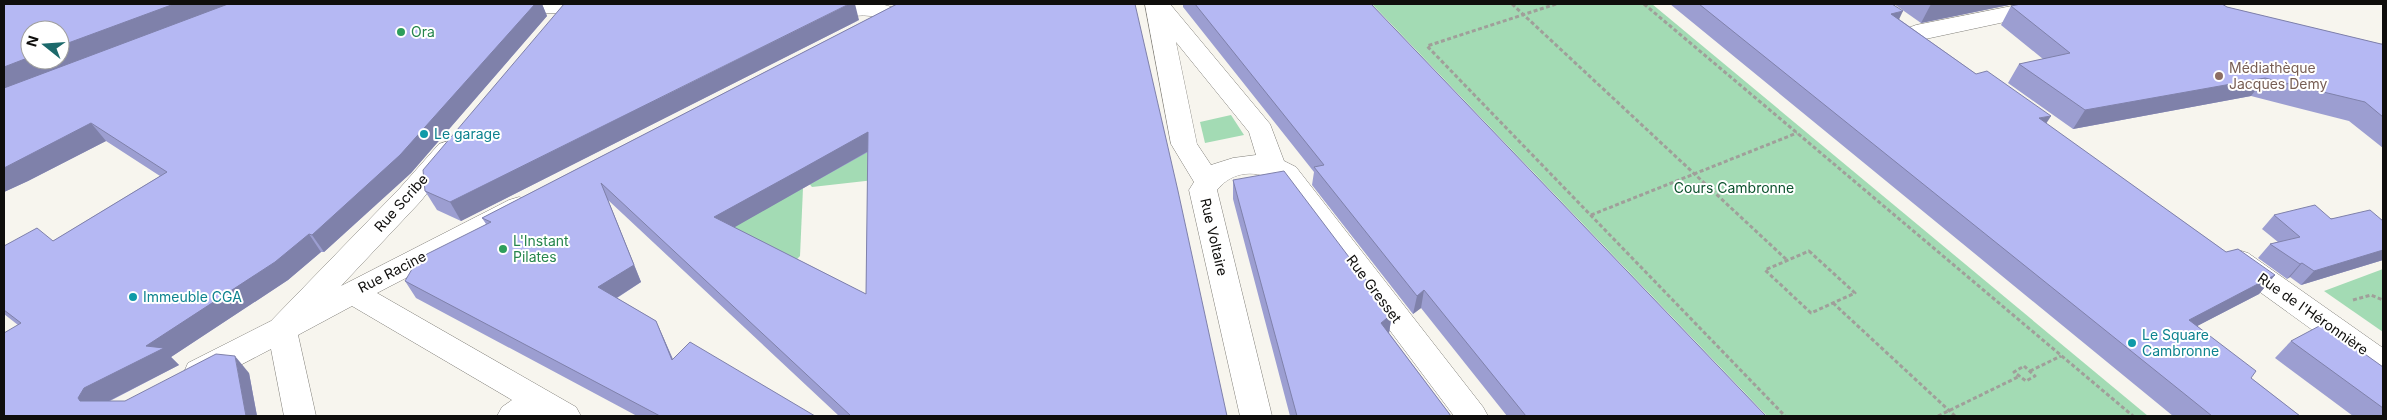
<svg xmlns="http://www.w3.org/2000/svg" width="2387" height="420" viewBox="0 0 2387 420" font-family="Inter,sans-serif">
<rect width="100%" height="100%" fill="#f7f5ee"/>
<g fill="#a3dbb4">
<polygon points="1372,4 1652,4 2148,416 1767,416"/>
<polygon points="1231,115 1244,135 1205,143 1200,122"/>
<polygon points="883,139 890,144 868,157 892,178 812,187 806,180"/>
<polygon points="803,188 800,256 769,288 732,227"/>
<polygon points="2383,269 2383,332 2324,291"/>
</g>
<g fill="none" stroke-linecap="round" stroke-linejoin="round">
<g stroke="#817f79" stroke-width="1">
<g id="street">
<polygon points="427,4 607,4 609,7 605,12 597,14 439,11 431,9"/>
<path d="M847,4C863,4 891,0 902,15L898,20C887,23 882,18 871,16C852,13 831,23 812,18L808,13L812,8Z"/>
<path d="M1145,4H1170L1270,124L1284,161L1296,167L1483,407L1488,416H1454L1278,181C1256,170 1233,170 1217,190L1272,416H1240L1189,190L1194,182L1171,144ZM1176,42L1249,132L1256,155L1233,158L1211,165L1197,144Z"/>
<polygon points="2022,4 2068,4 2064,9 2056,11 1916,41 1908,38 1904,33 1908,28 1916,25"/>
<polygon points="448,141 457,144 461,150 457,156 420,202 341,286 509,200 519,197 529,200 533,207 529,214 377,293 576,407 581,416 497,416 502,407 512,400 352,306 298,335 316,416 284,416 271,349 210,381 199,384 188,381 184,372 188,363 271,321 400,188 439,144"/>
<polygon points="2238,250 2248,253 2383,348 2383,376 2372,373 2228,269 2224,261 2228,253"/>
</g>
</g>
<g stroke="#a09f9a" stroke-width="3" stroke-dasharray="4 2.5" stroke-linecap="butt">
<polyline points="1512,4 1788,261"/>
<polyline points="1556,4 1427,46 1785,416"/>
<polyline points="1644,4 2133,416"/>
<polyline points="1591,215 1797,133"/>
<polygon points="1809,251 1855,293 1811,313 1765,270"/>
<polyline points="2353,300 2371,295 2383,300"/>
<polyline points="1833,303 1955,416"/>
<polygon points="2024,366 2035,376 2026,381 2014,372"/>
<polyline points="2030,371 2061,356"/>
<polyline points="1938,416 2020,376"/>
</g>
<use href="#street" fill="#fff" fill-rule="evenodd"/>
</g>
<g fill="#9c9ed1" fill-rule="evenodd">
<polygon points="4,4 542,4 547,16 411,173 324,252 321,252 288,280 171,357 179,365 110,401 125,401 249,373 257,416 4,416 18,325 4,314 4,246 53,241 160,176 106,141 28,181 4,192"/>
<path d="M897,4L1227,416H839L608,200L641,282L617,298L656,321L673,359L815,416H637L416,298L405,281L486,224L482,218ZM868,152L866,294L734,227Z"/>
<polygon points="1183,4 1371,4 1766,416 1507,416 1421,308 1413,314 1312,185 1314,172 1183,7"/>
<polygon points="1670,4 1892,4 1899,19 2226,252 2275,275 2259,294 2197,326 2251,378 2300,416 2173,416"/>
<polygon points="1894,4 2014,4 1921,23"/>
<polygon points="2011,6 2227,7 2381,44 2383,44 2383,148 2349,121 2251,96 2073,129 2008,83 2019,64 2043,59 2001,25"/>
<polygon points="859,20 461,221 437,210 425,191"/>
<polygon points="1233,180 1392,314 1389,333 1451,416 1290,416 1233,199"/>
<polygon points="2274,215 2383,221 2383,260 2301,285 2290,277 2287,279 2258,258 2270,244 2278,242 2262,229"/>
<polygon points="2291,341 2383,367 2383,416 2353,416 2275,358"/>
</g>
<g fill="#7f81aa">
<polygon points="174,4 231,4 4,90 4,67 30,57 30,60 60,60 60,46"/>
<polygon points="535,4 542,4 547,16 411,173 324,252 312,235"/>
<polygon points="849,4 855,4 859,20 461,221 450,202"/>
<polygon points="1931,4 2014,4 1921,23"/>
<polygon points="1903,11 1894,30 1891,14"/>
<polygon points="2265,78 2251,96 2073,129 2085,110"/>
<polygon points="2051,116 2039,135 2039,118"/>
<polygon points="91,123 106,141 28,181 4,192 4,168"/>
<polygon points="868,132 872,149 721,235 714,217"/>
<polygon points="601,183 608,200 641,282 607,304 598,287"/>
<polygon points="309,234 321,252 288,280 171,357 179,365 101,405 80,401 78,398 84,388"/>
<polygon points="2383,250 2383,260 2301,285 2314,271"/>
<polygon points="2302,263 2290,277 2287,279 2300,264"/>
<polygon points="2275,275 2259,294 2174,338 2189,320"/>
<polygon points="1424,290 1421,308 1413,314 1417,296"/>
<polygon points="1392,314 1389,333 1378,341 1381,323"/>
<polygon points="656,321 664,339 680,377 672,360"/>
<polygon points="235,356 249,373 257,416 246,416"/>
</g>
<g fill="#b5b8f3" stroke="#7f81aa" fill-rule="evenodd">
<polygon points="4,4 174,4 60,46 60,30 30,30 30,57 4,67"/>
<polygon points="228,4 535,4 400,155 312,235 309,234 275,262 146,346 164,348 84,388 78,398 80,401 125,401 216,354 235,356 246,416 4,416 4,333 21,323 4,310 4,246 37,228 53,241 167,172 91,123 4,168 4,88"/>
<polygon points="564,4 849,4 450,202 425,191 423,170"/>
<path d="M897,4H1135L1178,191L1227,416H851L601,183L634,265L598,287L656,321L672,360L690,342L815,416H660L405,281L415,264L427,254L491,222L482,218ZM868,132L866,294L714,217L798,171Z"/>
<polygon points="1195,4 1371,4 1766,416 1526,416 1424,290 1417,296 1314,167 1324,165"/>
<polygon points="1699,4 1892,4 1903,11 1891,14 1976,74 1987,71 2051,116 2039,118 2226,252 2238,249 2275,275 2189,320 2256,371 2251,378 2300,416 2212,416"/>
<polygon points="2021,4 2222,4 2227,7 2381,44 2383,44 2383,117 2365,102 2265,78 2085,110 2019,64 2070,53 2011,6"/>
<polygon points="1284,171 1392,314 1381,323 1451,416 1297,416 1233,180"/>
<polygon points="2315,205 2331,219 2370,210 2383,221 2383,250 2314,271 2302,263 2300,264 2270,244 2300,237 2274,215"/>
<polygon points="2323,324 2383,367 2383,408 2291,341"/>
</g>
<g fill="#2e9e5b" stroke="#fff" stroke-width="2">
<circle cx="401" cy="32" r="5"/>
<circle cx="503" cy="249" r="5"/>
</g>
<circle fill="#8d6e63" stroke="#fff" stroke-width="2" cx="2219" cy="76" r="5"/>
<g fill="#0f9aa8" stroke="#fff" stroke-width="2">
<circle cx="424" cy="134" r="5"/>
<circle cx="133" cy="297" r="5"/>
<circle cx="2132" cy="343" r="5"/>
</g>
<g text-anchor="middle" stroke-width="4" stroke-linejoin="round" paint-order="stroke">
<g font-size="14" fill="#27864d" stroke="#fff" text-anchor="start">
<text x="411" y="37">Ora</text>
<text x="513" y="246">L'Instant<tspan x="513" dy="16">Pilates</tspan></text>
</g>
<g font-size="14" fill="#785e54" stroke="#fff" text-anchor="start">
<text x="2229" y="73">Médiathèque<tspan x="2229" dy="16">Jacques Demy</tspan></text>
</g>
<g font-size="14" fill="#0d838f" stroke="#fff" text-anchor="start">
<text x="434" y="139">Le garage</text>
<text x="143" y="302">Immeuble CGA</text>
<text x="2142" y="340">Le Square<tspan x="2142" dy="16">Cambronne</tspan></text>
</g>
<g font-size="14" fill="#0d532e" stroke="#fff">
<text x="1734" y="193">Cours Cambronne</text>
</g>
<g font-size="14" fill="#0f0e0c" stroke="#fff">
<text transform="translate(401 203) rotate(-48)" y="5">Rue Scribe</text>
<text transform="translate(1214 237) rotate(77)" y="5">Rue Voltaire</text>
<text transform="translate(392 272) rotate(-27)" y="5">Rue Racine</text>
<text transform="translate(1374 289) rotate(53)" y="5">Rue Gresset</text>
<text transform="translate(2313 314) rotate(35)" y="5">Rue de l'Héronnière</text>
</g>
</g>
<rect width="2387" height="420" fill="none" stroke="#0f0e0c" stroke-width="10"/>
<g transform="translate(45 45) rotate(287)"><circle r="24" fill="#ffffff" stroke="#9f9f9e"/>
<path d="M0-4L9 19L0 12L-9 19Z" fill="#1c696b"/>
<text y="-8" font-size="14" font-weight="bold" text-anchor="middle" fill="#0f0e0c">N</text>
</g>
</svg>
